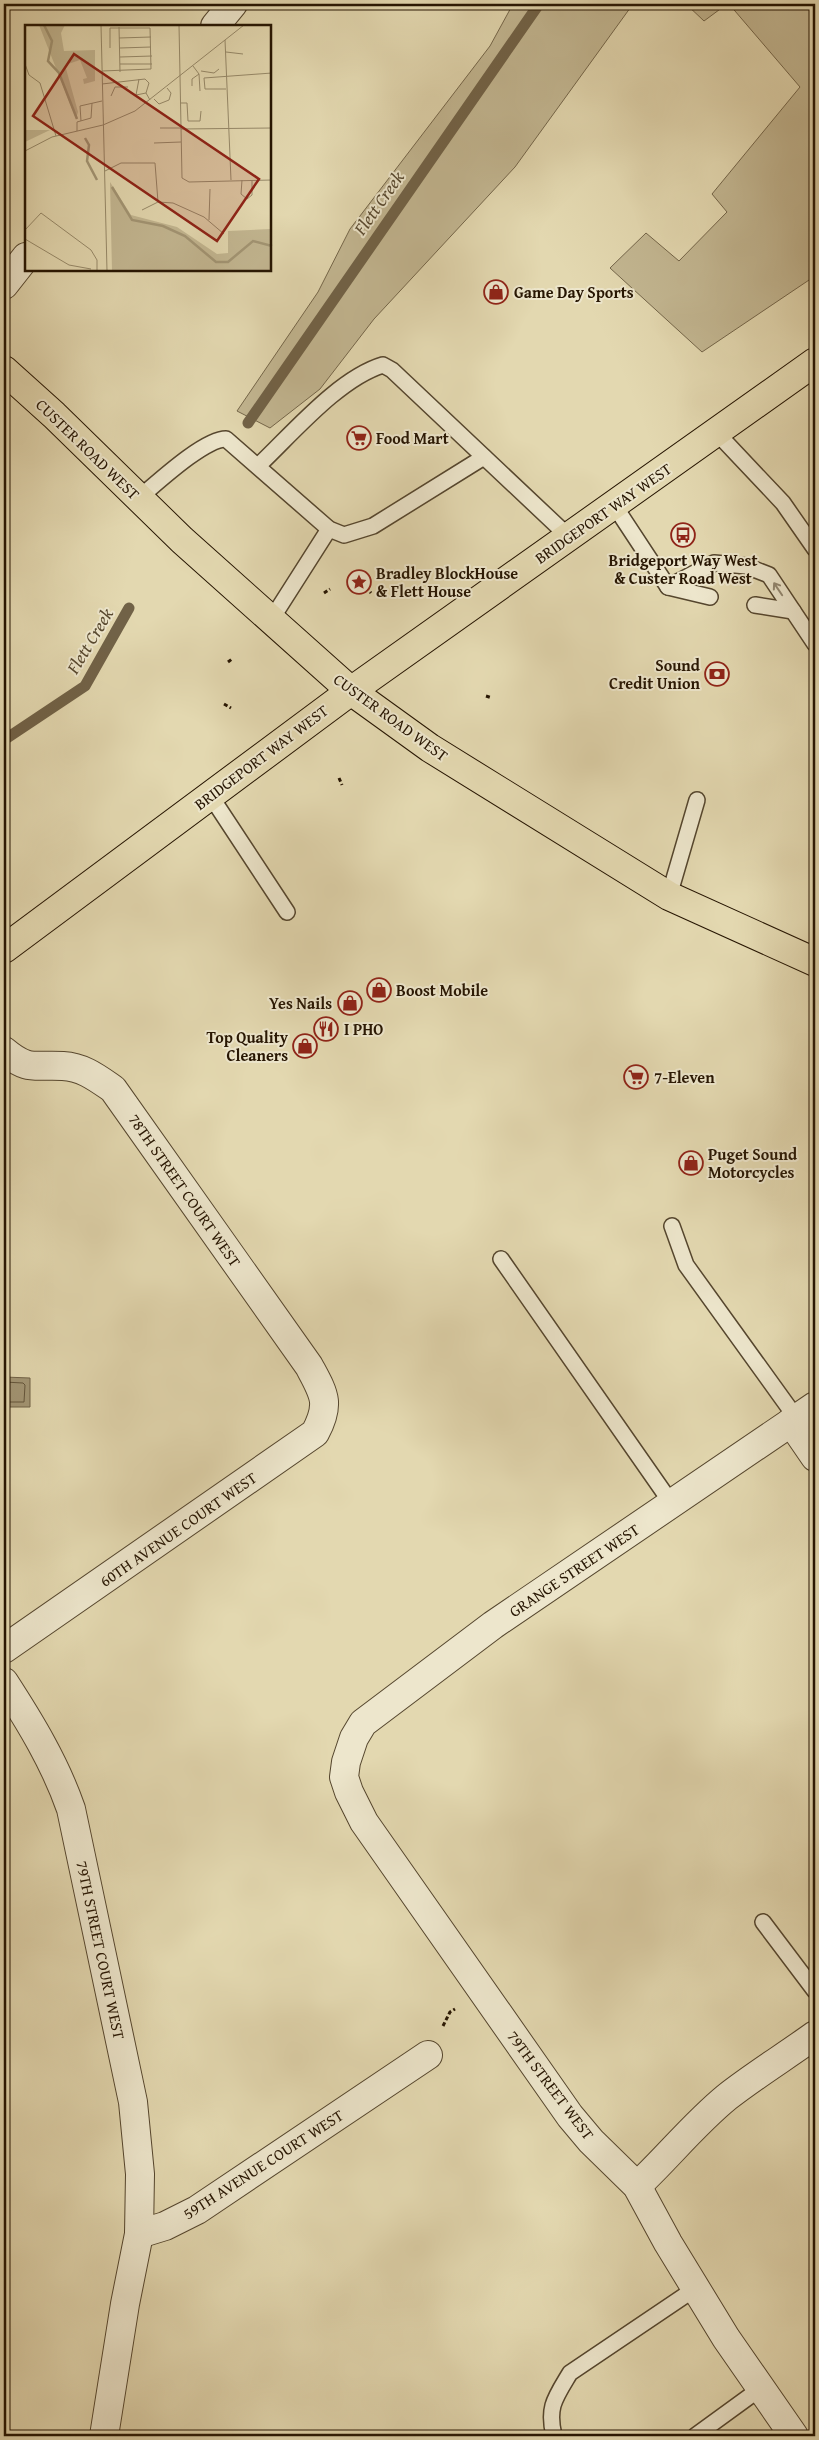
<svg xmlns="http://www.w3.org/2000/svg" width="819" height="2440" viewBox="0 0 819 2440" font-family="'Gentium Book Plus',serif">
<rect width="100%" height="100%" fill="#e3d8b0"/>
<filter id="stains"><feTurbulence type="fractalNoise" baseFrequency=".004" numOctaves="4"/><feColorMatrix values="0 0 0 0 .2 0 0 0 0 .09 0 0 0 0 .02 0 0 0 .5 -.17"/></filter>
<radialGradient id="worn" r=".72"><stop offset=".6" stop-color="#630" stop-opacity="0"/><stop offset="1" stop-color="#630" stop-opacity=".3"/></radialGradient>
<g fill="#c3b792" stroke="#74664a">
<polygon points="513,4 633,4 515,167 374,319 320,389 270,428 237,411 318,292 350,229 490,46"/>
<polygon points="686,4 727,4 704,21"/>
<polygon points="729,4 815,4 815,276 702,352 610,268 646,233 679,261 727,212 712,194 800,87"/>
</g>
<polygon fill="#a39675" stroke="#716247" points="4,1377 30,1378 30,1407 4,1407"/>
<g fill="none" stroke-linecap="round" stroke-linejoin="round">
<polyline stroke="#64563c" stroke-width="1" points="4,1382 23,1383 25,1385 24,1402 4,1402"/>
<g stroke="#716247" stroke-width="11">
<polyline points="248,423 539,4"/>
<polyline points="4,740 85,686 129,608"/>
</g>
<g stroke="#55462e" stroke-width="18">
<g id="service">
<polyline points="716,432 783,503 815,549"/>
<path d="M258,466C292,434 339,378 383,365L392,370L569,537"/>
<path d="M139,498C157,483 204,439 226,439L329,529L344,535L373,526L484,457"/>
<polyline points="614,505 668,587 710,597"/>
<polyline points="668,587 714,563 746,566 769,575 815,644"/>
<polyline points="755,605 793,611"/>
<polyline points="271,620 329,529"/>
<polyline points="210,795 287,912"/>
<polyline points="669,896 697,800"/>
<polyline points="672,1226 686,1265 797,1419"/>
<polyline points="501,1259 672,1504"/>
<polyline points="763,1922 815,1991"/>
<path d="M554,2436C547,2407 555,2398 570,2373L696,2288"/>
<polyline points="695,2436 761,2388"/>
</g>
</g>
<g stroke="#55462e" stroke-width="30">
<g id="minor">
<polyline points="215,26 233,4"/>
<polyline points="4,285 26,257"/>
<path d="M4,1051C29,1072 35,1064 63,1066C83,1067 97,1078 113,1089L309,1366C324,1394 331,1403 315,1433L4,1649"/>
<polyline points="791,1422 815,1457"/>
<path d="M4,1682C30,1722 55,1763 71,1809L133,2102L140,2174L139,2234L125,2304L104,2436"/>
<path d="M637,2186C668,2157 694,2124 727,2097C755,2075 786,2056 815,2035"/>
<polyline points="139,2234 165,2226 197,2210 428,2055"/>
<polyline points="794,2436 726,2338 668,2243 637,2186 591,2141 570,2116 364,1822 349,1792 344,1777 346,1762 354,1738 363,1723 493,1625 815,1406"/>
</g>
</g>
<g stroke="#261502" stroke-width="30">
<g id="primary">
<polyline points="4,370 54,415 182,540 351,691 430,748 669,896 815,962"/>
<polyline points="4,949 351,691 815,362"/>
</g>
</g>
<g stroke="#261502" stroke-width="3" stroke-dasharray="4 2.5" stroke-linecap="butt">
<polyline points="366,587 371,593"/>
<polyline points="324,593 330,589"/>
<polyline points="228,662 232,659"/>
<polyline points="486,696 492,698"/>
<polyline points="224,704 231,708"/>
<polyline points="339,778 342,785"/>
<polyline points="443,2026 450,2012 455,2009"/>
</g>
<use href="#service" stroke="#ede6cc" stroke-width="15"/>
<use href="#minor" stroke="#ede6cc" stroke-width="28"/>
<use href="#primary" stroke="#e3d8b0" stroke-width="28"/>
</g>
<defs><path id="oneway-shaft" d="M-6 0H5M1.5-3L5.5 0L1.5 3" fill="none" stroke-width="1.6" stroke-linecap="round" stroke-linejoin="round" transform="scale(1.25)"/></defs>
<use stroke="#938871" href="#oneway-shaft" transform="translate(778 589) rotate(-124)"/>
<defs>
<g id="shop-ring" transform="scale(1.25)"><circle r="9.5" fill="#ede6cc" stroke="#8f2418" stroke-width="1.5"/><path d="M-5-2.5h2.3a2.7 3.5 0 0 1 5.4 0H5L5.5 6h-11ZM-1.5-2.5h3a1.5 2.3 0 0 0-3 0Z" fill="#8f2418"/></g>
<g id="supermarket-ring" transform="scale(1.25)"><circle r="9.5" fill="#ede6cc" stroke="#8f2418" stroke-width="1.5"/><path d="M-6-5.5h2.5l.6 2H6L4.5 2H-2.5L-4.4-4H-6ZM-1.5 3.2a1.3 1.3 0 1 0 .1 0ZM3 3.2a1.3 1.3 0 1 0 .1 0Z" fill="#8f2418"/></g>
<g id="bus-ring" transform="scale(1.25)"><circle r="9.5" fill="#ede6cc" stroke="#8f2418" stroke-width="1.5"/><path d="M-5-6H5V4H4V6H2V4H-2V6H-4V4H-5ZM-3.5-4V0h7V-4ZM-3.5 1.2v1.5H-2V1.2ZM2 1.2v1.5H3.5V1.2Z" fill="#8f2418"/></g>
<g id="sight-ring" transform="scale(1.25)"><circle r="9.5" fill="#ede6cc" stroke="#8f2418" stroke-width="1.5"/><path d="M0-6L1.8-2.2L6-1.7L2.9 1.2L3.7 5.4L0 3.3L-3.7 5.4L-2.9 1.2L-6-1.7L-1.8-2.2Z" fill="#8f2418"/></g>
<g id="bank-ring" transform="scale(1.25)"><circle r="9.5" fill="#ede6cc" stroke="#8f2418" stroke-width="1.5"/><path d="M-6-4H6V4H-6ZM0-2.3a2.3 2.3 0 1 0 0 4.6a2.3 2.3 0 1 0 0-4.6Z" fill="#8f2418"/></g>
<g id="restaurant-ring" transform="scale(1.25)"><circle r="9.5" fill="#ede6cc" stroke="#8f2418" stroke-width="1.5"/><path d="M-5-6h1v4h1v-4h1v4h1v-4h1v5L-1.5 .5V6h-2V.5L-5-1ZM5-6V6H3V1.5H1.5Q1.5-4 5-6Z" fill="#8f2418"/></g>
</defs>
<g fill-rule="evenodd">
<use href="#shop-ring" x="496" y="292"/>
<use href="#supermarket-ring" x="359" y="438"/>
<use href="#bus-ring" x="683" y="535"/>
<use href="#sight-ring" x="359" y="582"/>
<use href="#bank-ring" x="717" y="674"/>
<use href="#shop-ring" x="379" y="990"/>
<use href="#shop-ring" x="350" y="1003"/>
<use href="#restaurant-ring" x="326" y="1029"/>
<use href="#shop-ring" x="305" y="1046"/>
<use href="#supermarket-ring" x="636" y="1077"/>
<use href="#shop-ring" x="691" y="1163"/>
</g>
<g text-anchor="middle" stroke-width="4" stroke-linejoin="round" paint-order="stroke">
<g font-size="16" font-weight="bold" fill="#261502" stroke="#ede6cc" text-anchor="start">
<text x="514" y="298">Game Day Sports</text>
<text x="376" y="444">Food Mart</text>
<text x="683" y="566" text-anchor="middle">Bridgeport Way West<tspan x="683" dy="18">&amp; Custer Road West</tspan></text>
<text x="376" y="579">Bradley BlockHouse<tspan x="376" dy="18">&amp; Flett House</tspan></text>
<text x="700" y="671" text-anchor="end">Sound<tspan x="700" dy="18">Credit Union</tspan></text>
<text x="396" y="996">Boost Mobile</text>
<text x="332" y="1009" text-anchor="end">Yes Nails</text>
<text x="344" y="1035">I PHO</text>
<text x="288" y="1043" text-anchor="end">Top Quality<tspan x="288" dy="18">Cleaners</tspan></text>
<text x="654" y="1083">7-Eleven</text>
<text x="708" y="1160">Puget Sound<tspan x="708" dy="18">Motorcycles</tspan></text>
</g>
<g font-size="16" fill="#261502" stroke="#ede6cc">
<text transform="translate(88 449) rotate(44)" y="6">CUSTER ROAD WEST</text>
<text transform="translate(603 513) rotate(-35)" y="6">BRIDGEPORT WAY WEST</text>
<text transform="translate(391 717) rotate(36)" y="6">CUSTER ROAD WEST</text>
<text transform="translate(261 757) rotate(-37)" y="6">BRIDGEPORT WAY WEST</text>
<text transform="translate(185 1190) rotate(55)" y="6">78TH STREET COURT WEST</text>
<text transform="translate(178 1529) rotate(-35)" y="6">60TH AVENUE COURT WEST</text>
<text transform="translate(574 1570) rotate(-34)" y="6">GRANGE STREET WEST</text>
<text transform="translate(101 1950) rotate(78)" y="6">79TH STREET COURT WEST</text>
<text transform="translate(551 2085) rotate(53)" y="6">79TH STREET WEST</text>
<text transform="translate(263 2164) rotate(-33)" y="6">59TH AVENUE COURT WEST</text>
</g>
<g font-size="18" font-style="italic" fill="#584930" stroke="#ede6cc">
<text transform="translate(379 203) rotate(-55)" y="6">Flett Creek</text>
<text transform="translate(90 641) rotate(-59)" y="6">Flett Creek</text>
</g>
</g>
<g transform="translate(25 25)">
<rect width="246" height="246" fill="#e3d8b0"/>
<path d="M14,0H40L36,8L39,26L70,25V56L59,59L58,54L62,53L55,35L40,40L53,87L51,94ZM0,105H25L0,117ZM85,157L106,190L152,202L192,229L203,228V206L246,204V246H87Z" fill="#c3b792"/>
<path fill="none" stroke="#a39675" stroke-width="2.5" d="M19,0L27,16L23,36L34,48L52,94M60,113L64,120L62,136L72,155M87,162L107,195L138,201L160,211L191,237H203L228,216L247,221"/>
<path fill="none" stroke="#978a6a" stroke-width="1" d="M76,0L82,246M154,0L157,153L164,157L247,155M94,2L95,47M94,13L126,12M200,15L206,155M95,23L126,22M201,27L218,29M95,32L127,31M0,39L4,50L15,58L31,111M95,39H127M168,41L174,49L175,66M77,46L126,44L125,3H85V23M176,46L189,48L194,44M114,54L111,70L121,68M77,59L120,54L124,58L121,68L125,75M167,61V54L174,49M201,64H180L179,53L247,48M86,71L90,62H103M129,74L134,79L144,75L146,68L142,63M155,78H162L163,96H175L176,86M56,96L55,81L77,76M135,103H156M156,104L247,103M52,106V97L66,93L67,78M129,118L156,117M0,126L27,112L78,100L110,86L219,0M80,146L96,138H130L133,177M217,155L216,169L222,174L227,170V156M117,185L133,177L148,178L179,192L199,209M184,195L185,164M0,205L16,188L66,225L72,235V246M0,214L44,240L66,244"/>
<path fill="#8f2418" fill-opacity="0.15" stroke="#8f2418" stroke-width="2.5" d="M49,29L234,154L192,216L8,91Z"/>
<rect width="246" height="246" fill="none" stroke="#261502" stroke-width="2.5"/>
</g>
<rect width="819" height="2440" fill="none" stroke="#e3d8b0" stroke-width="20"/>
<rect x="5" y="5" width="809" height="2430" fill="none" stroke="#261502" stroke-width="2.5"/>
<rect x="10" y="10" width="799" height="2420" fill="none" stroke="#261502"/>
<rect width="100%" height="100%" filter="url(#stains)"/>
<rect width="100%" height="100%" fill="url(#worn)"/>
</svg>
